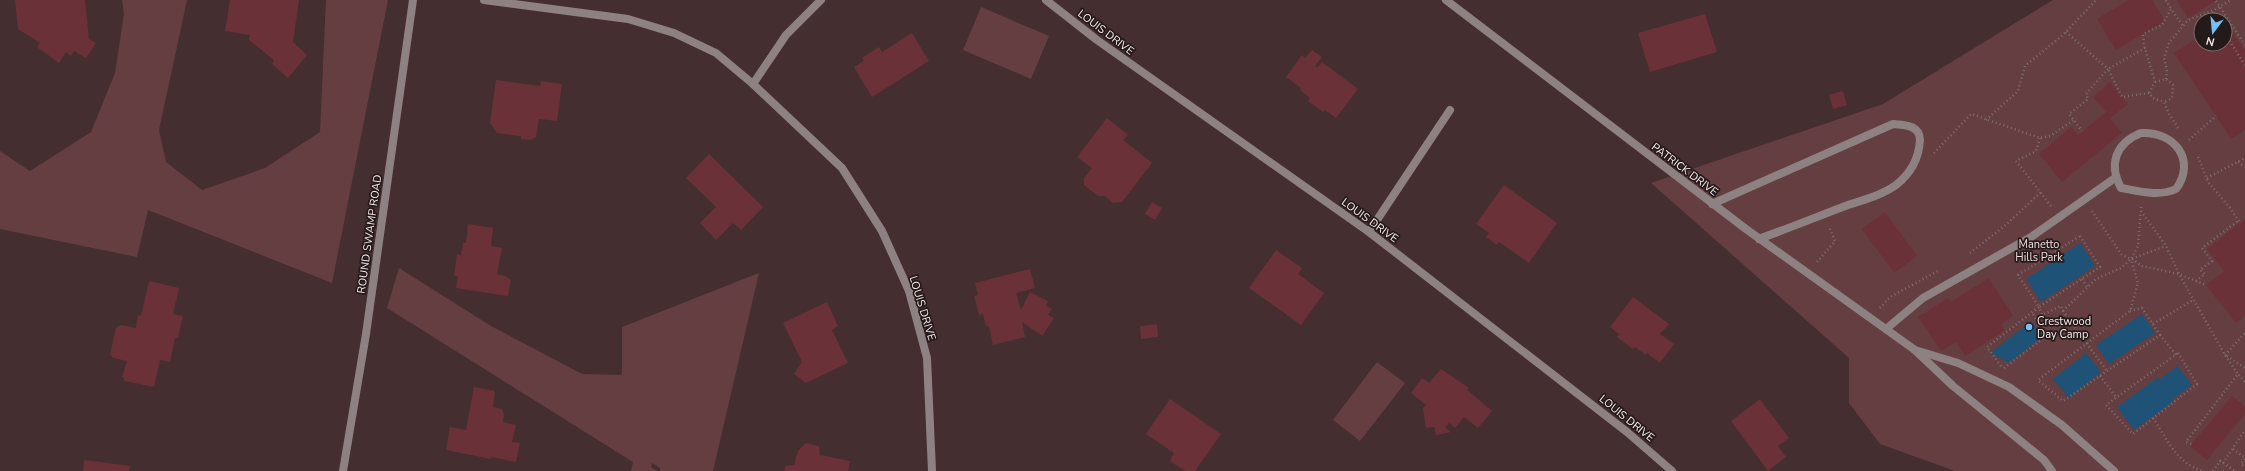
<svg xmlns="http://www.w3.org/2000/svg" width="2245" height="471" viewBox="0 0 2245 471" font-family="'Nunito Sans',sans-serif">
<rect width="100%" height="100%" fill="#452e30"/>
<g fill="#653e42" fill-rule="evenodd">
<polygon points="122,0 187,0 159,130 166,162 202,190 265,168 320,132 326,0 388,0 332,283 148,210 137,257 0,229 0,151 30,171 91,132 115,73 124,14"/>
<path d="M2053,0H2245V471H1955L1880,444L1849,403V358L1651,183L1883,104ZM2201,20H2225V44H2201Z"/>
<polygon points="981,7 1049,36 1031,79 963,50"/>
<polygon points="399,268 491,326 582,374 622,375 622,327 759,273 713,471 660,471 660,468 652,463 651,467 657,471 631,471 633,462 387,308"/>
<polygon points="1377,362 1405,383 1360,441 1333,420"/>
</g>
<g fill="#1e5377">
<polygon points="2080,243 2095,266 2041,302 2026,279"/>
<polygon points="2142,314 2155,333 2109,364 2096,345"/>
<polygon points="2031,321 2043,336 2009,363 1990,353"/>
<polygon points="2086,353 2101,372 2069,398 2053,379"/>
<polygon points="2177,366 2192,385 2173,399 2173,402 2134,430 2117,407 2158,377 2159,380"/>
</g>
<g fill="#6a3138">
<polygon points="15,0 85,0 89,39 96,43 86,58 74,51 71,56 66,52 59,63 37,47 40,43 18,29"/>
<polygon points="230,0 299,0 293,42 307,55 288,78 272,64 274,60 249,40 250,35 225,31"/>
<polygon points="2128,0 2152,0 2165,21 2116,50 2097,19"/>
<polygon points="2177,0 2217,0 2188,18"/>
<polygon points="1705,14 1717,52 1650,72 1638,33"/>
<polygon points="2225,21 2245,51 2245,130 2231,139 2174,53 2201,36 2201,44 2225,44"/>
<polygon points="912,33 929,61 872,97 854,67 864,61 862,58 879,47 882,52"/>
<polygon points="1312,50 1322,57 1315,66 1318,67 1322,62 1358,89 1336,118 1325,110 1323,112 1308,101 1310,98 1300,90 1301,88 1286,77 1302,55 1305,58"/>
<polygon points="496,80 540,86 541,81 562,84 557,121 539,119 536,137 530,140 521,139 521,136 497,133 490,123"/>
<polygon points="2110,82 2128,104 2110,118 2122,133 2062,182 2039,154 2071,127 2078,135 2106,112 2093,97"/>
<polygon points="1843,91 1847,105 1833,109 1829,95"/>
<polygon points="1107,118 1128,135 1123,140 1152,163 1122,202 1113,203 1105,196 1098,196 1084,185 1084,178 1092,168 1077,157"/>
<polygon points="709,154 763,207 741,230 733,223 716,240 700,223 716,207 686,178"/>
<polygon points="1504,185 1557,223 1529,263 1499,242 1497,245 1486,237 1489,233 1476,224"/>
<polygon points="1152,202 1162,208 1155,220 1145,214"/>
<polygon points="1885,212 1917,256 1894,273 1862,229"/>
<polygon points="2245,219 2245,316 2236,323 2206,285 2224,271 2207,249"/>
<polygon points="468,224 493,228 491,246 502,248 497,274 505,276 511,280 508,296 456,288 458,276 454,276 457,254 461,255 463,243 466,243"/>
<polygon points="1276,250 1302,268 1298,274 1324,293 1301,325 1249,288"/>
<polygon points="1030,269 1035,288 1016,293 1021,310 1030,292 1048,301 1046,306 1052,309 1048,315 1054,318 1042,336 1022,322 1025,337 993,345 989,326 986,326 983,314 979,315 974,296 978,295 975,283"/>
<polygon points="1989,278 2013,316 2001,324 2005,330 1965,356 1956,342 1941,351 1918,317 1948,298 1951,302"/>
<polygon points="149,281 179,288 173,314 183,316 178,338 175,338 170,362 160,360 154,387 124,381 124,378 122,377 127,361 113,358 110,354 116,328 121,325 136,328 138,315 141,316"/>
<polygon points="1633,297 1669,324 1660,334 1674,344 1660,363 1647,353 1646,355 1635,347 1633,349 1617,337 1619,334 1610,327"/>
<polygon points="827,302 838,326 832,330 848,363 806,383 794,374 802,362 783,323"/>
<polygon points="1157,324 1158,337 1141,339 1140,326"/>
<polygon points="1441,369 1469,388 1467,390 1492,411 1478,428 1464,417 1455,428 1449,423 1445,428 1451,432 1436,435 1434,427 1426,428 1423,408 1426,405 1411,393 1422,378 1429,383"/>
<polygon points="474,387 495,391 493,407 502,409 504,414 503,422 516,425 512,442 520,443 516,462 491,457 491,459 446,450 450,427 466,430"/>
<polygon points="2232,396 2245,406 2245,414 2207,460 2190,446"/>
<polygon points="1170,399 1221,434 1195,471 1185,471 1170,461 1174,453 1146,434"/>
<polygon points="1760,399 1789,438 1778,446 1786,457 1768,471 1731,421"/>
<polygon points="806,443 819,446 820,455 850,461 848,471 784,471 785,466 794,465 798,451"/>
<polygon points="84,460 130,466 129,471 83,471"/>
</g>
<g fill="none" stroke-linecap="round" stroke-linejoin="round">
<g stroke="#826e6f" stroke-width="2.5" stroke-dasharray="1 3" stroke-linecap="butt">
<polyline points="2166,0 2171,9"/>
<polyline points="2216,1 2245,45"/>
<polyline points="2216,20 2213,16 2214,10 2231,0"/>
<polyline points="2066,32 2108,69 2086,94 2088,99 2069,114 2082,131"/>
<polyline points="2225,34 2245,65"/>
<polyline points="2145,48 2108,69 2122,97 2149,93"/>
<polyline points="2166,79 2167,70 2164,58 2169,43 2188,20 2214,10"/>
<polyline points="2155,82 2166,79 2173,85 2172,98 2164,102"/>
<polyline points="1986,120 2018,91 2025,66 2063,35 2096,0"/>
<polyline points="2178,128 2169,114 2164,102 2153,98 2149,93 2155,82 2144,45 2143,34 2162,25 2171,9 2183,26"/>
<polyline points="2040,138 2036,151 2016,161 2051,206"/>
<polyline points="2189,140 2216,116"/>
<polyline points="1934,153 1971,114 2040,138 2050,136 2074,120"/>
<polyline points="2198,157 2208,182 2231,209 2240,223"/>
<polyline points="2238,162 2245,167"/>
<polyline points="2207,178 2245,158"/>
<polyline points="2092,211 2122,255 2131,259 2138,246 2141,207"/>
<polyline points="2141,211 2166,246 2179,274 2206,285"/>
<polygon points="2080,236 2100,267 2039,307 2018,275"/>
<polyline points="1970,253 2007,224 2041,192"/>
<polyline points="2132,259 2142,266 2179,274 2225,355 2238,374"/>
<polyline points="1817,262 1835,241 1829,227"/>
<polyline points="2082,279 2087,287"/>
<polyline points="2196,281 2205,274 2200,270 2212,261 2202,248 2238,221"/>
<polyline points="1880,308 1890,297 1938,271"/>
<polyline points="2063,311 2096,279 2121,268 2131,259 2166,246"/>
<polyline points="2130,311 2142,308 2160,335 2063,401 2038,380 2130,311 2138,283 2131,259"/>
<polyline points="2153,324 2193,300"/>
<polyline points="2160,335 2176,355"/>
<polygon points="2178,353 2197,384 2133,434 2106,405"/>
<polyline points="2225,355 2245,333"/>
<polyline points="2227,356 2245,368"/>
<polyline points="2001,366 1987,347 2039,307 2042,315 2061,306 2063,311 2107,371"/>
<polyline points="2004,368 2045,337 2032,312"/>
<polyline points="2100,376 2116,397"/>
<path d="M2153,418C2167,439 2177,464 2203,471"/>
<polyline points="2191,444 2186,442 2238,374 2245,382"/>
<polyline points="2233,449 2245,458"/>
<polyline points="2245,459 2241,464 2245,467"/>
<polyline points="2223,463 2245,430"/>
<polyline points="2213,471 2220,461 2235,471"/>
<polyline points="2223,471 2226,471"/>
</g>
<g stroke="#8e8182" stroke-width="8">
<path d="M2141,133C2174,131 2197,160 2176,189C2159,197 2138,191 2121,188C2108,164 2116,143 2141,133Z"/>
<path d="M1712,204L1893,124C1904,125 1920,125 1920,140C1919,158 1910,174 1896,185C1882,195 1864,200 1848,205C1819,216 1789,228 1759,239"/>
<polyline points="1886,329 1923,298 2031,237 2115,178"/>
<polyline points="1915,350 1958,363 2009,387 2062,425 2114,471"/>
<polyline points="1917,352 1953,386 2044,460 2052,471"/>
</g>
<g stroke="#8e8182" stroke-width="8">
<polyline points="484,0 628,19 674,33 716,53 753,84 842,168 882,231 909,291 927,358 932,471"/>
<polyline points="1046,0 1097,40 1369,232 1627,432 1672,471"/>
<polyline points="1446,0 1746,229 1915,350"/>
<polyline points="753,84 786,35 821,0"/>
<polyline points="1369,232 1450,110"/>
</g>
<polyline stroke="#8e8182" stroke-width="8" points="343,471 366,334 413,0"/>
</g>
<circle fill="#75c0f6" stroke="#241a1a" stroke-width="1.5" cx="2029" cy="327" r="4"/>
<g text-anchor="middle" stroke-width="3.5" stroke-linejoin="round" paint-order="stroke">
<g font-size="11" fill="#fbebec" stroke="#241a1a">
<text transform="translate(1106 32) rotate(37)" y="4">LOUIS DRIVE</text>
<text transform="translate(1685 169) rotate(37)" y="4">PATRICK DRIVE</text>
<text transform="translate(1370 220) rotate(36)" y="4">LOUIS DRIVE</text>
<text transform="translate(369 234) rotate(-82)" y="4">ROUND SWAMP ROAD</text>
<text transform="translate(923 308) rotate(73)" y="4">LOUIS DRIVE</text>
<text transform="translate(1627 418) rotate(39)" y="4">LOUIS DRIVE</text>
</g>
<g font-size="11" fill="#f1ddde" stroke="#241a1a">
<text x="2039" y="248">Manetto<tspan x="2039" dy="13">Hills Park</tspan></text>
</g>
<g font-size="11" fill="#fbebec" stroke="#241a1a" text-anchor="start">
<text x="2037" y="325">Crestwood<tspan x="2037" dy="13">Day Camp</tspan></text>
</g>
</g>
<g transform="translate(2213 32) rotate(196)"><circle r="19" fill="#241a1a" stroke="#7a6e6e"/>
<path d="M0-3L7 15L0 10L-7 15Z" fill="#75c0f6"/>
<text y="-6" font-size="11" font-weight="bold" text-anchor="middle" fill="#fbebec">N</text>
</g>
</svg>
